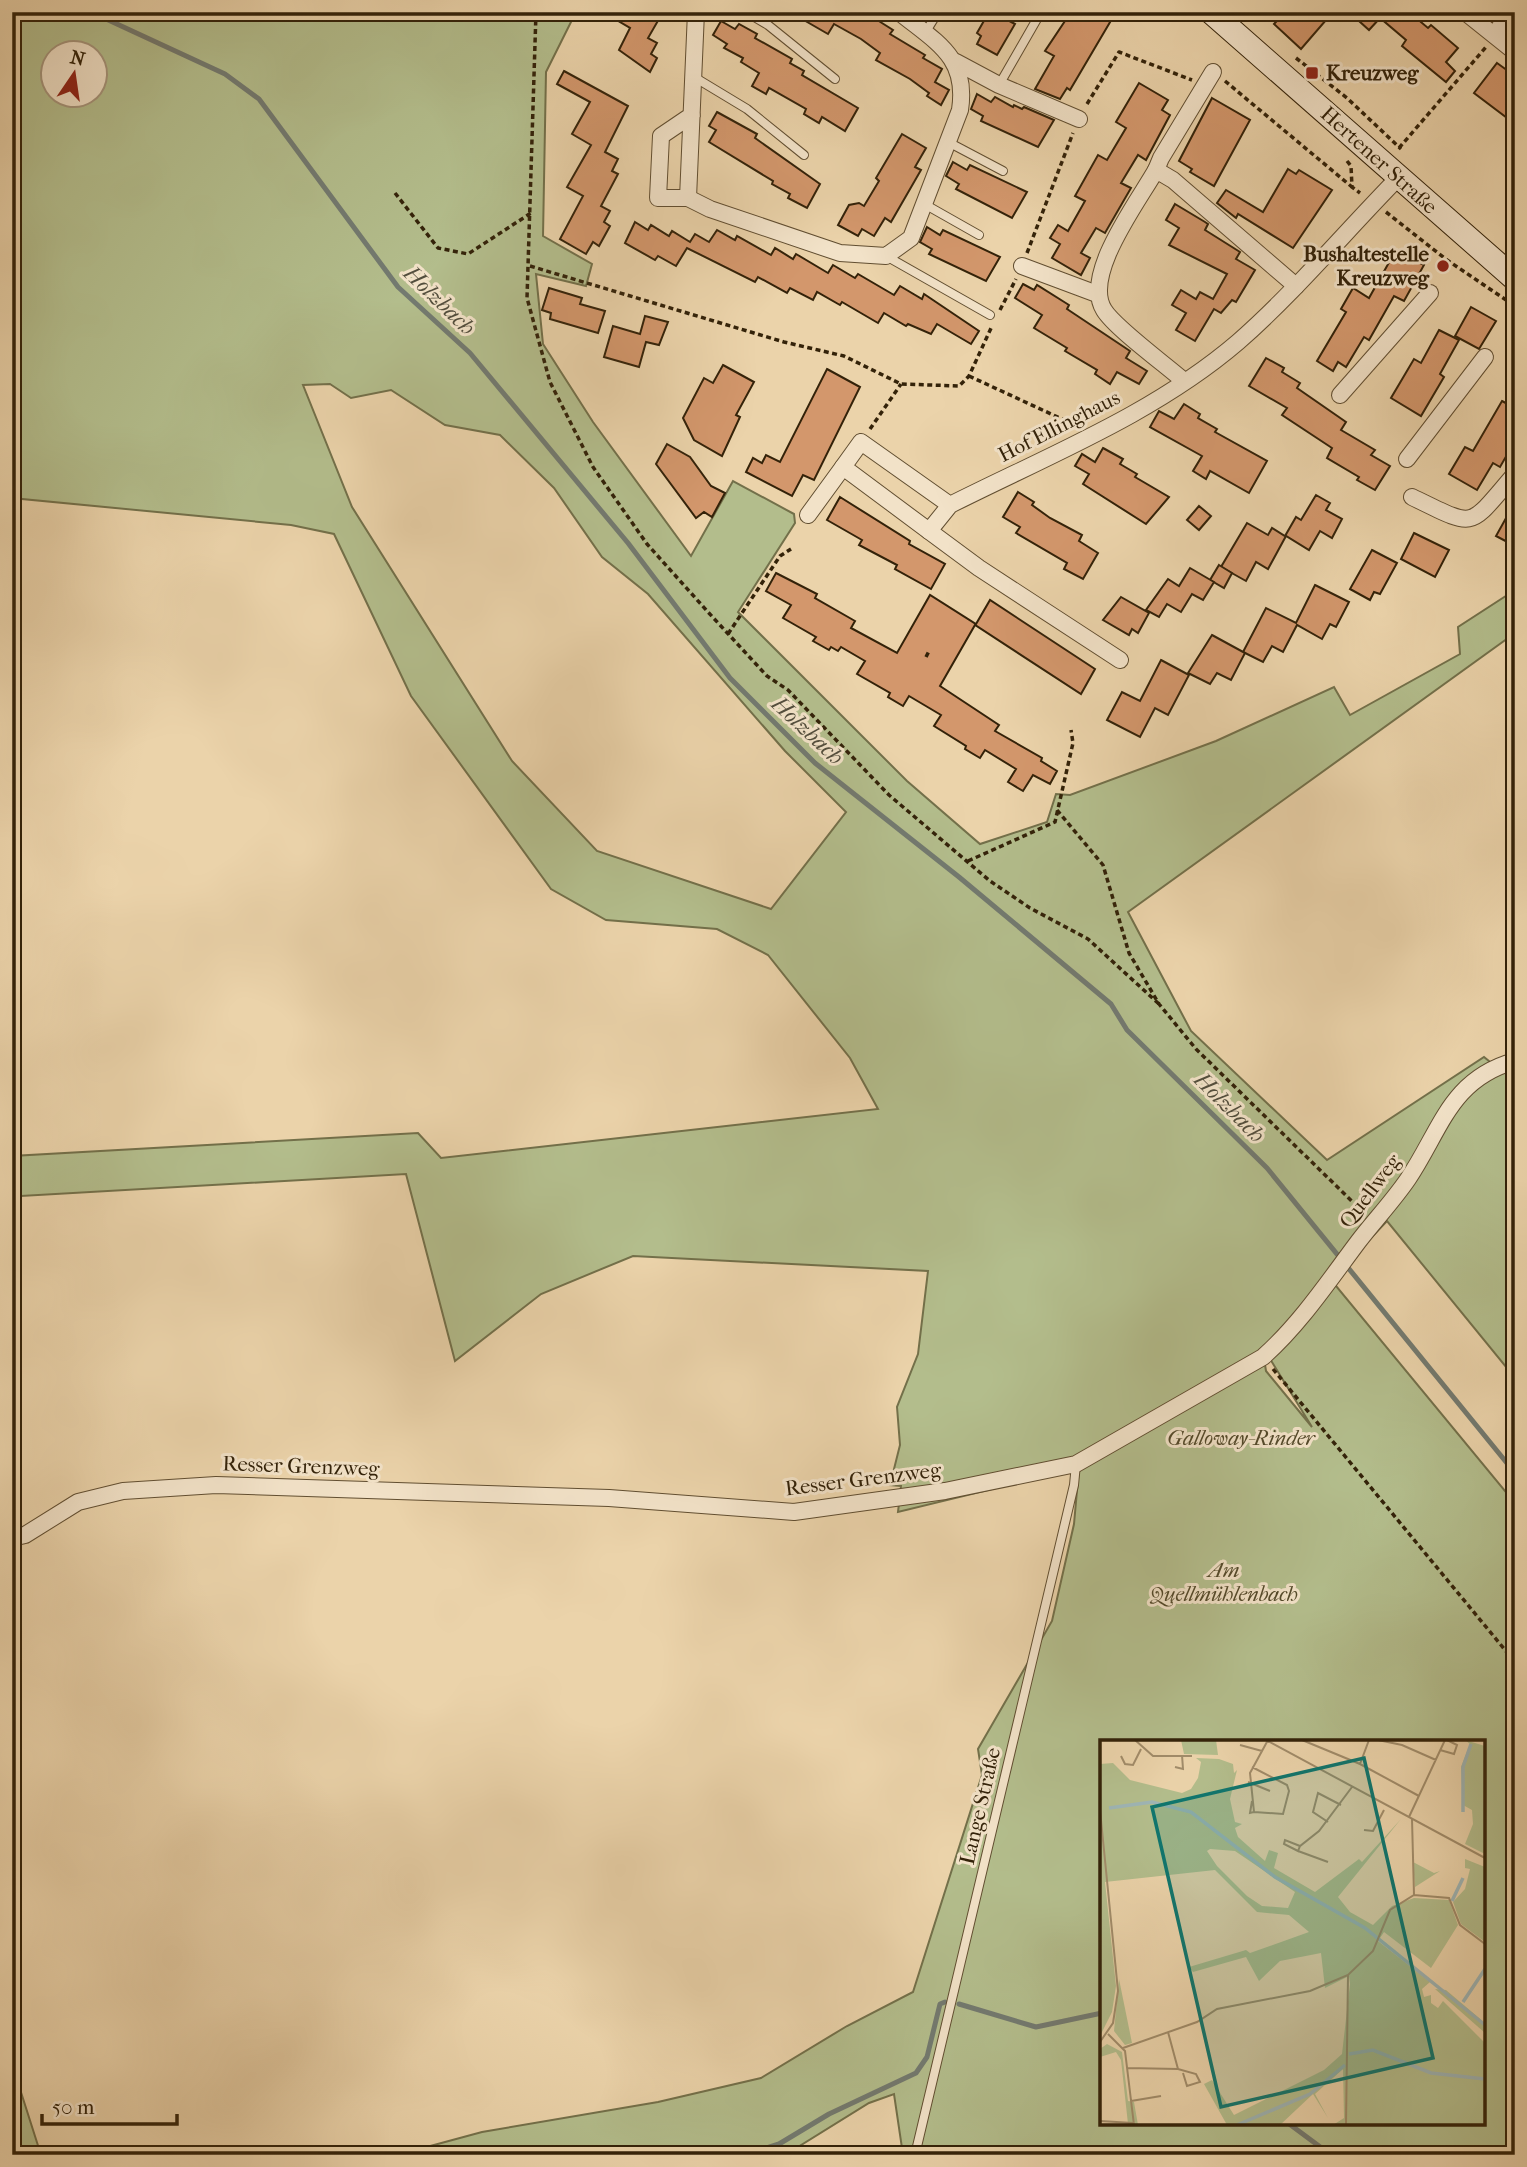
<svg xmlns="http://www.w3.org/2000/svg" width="1527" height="2167" viewBox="0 0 1527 2167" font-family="'IM FELL French Canon',serif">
<rect width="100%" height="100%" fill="#ebd3aa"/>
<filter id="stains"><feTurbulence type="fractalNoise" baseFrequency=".00286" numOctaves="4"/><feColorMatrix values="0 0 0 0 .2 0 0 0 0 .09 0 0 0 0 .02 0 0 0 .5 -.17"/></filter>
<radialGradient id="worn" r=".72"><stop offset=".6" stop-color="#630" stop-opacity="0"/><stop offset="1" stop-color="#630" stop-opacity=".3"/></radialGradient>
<g fill="#b3bd8c" stroke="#73704a" stroke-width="2" fill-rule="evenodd">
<path d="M12,12H576L546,72L543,236L592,264L586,286L536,274L543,344L593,422L691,556L733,481L794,514L795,523L738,612L907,781L980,844L1047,822L1056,794L1070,795L1216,741L1334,687L1350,715L1460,654L1458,627L1515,590V633L1128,912L1191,1031L1327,1160L1484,1057L1501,1071L1515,1068V1378L1387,1221L1263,1352L1266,1371L1312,1427L1267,1354L1332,1281L1515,1503V2155H901L902,2148L894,2094L869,2103L785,2155H397L482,2132L658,2102L761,2078L847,2026L913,1992L982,1775L978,1749L1052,1621L1074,1524L1079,1468L898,1512L901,1486L890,1485L900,1445L897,1407L918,1354L928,1271L633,1256L541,1294L455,1361L406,1174L21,1196L12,1178V1156L418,1133L441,1158L878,1109L850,1058L768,955L717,929L606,920L551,889L411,696L334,534L291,525L12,498ZM52,52H94V94H52ZM330,384L351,398L391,390L445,425L500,435L554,488L602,557L648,594L785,751L846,812L771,909L597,851L512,761L352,507L303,385ZM1102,1742H1483V2123H1102Z"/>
<polygon points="12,2064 41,2155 12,2155"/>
</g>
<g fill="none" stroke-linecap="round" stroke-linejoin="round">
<g stroke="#737a70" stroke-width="5">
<polyline points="91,12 225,74 259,99 398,287 470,353 628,543 730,678 815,763 959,877 1111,1004 1127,1030 1267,1168 1515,1473"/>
<polyline points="959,2004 1036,2027 1102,2013"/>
<polyline points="1288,2123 1331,2155"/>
<polyline points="745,2155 779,2144 829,2114 916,2073 927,2057 940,2004 945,2002"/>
</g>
</g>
<g fill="#d3976c" stroke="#332209" stroke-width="2">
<polygon points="603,12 663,12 648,38 657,43 651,54 657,58 650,72 619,50 630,28"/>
<polygon points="790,12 877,12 874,18 893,30 890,34 925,55 923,58 942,69 935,82 949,90 941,105 927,96 929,93 910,79 876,60 880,53 861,39 834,24 828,34"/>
<polygon points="989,12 1005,12 1002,17 1015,24 997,55 977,44 981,36 977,33"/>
<polygon points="1071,12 1116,12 1070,90 1067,88 1060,99 1035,89 1054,56 1045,51"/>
<polygon points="1285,12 1333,12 1301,49 1274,24"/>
<polygon points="1349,12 1409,12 1428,28 1431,25 1458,48 1446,62 1455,71 1446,82 1402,46 1406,40 1380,18 1369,30"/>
<polygon points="721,21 735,29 739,24 757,34 755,38 792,59 790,63 804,71 802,75 858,108 845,131 822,117 819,123 804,114 806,109 769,88 766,94 752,86 759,73 741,62 743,58 724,48 727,44 713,35"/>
<polygon points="1497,63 1515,76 1515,124 1474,93"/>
<polygon points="564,71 628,106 605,152 618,159 612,171 618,174 601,206 610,211 604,222 610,226 599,246 593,242 586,254 560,239 583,196 567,187 591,145 572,134 590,102 557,84"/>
<polygon points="1139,83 1168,100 1162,110 1170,115 1146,160 1138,155 1121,183 1131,188 1105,233 1096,228 1081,253 1090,258 1081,275 1052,258 1060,244 1050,238 1058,225 1068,231 1085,201 1075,196 1098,155 1107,160 1126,128 1116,122"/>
<polygon points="977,94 991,102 995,97 1013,107 1014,105 1022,109 1024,107 1054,120 1038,147 981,121 983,116 971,109"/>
<polygon points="1212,98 1250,120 1214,186 1190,172 1192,169 1179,161"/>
<polygon points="717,112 757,134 755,138 820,184 807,208 788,198 790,194 772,184 773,181 709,142 716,130 709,126"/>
<polygon points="902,134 926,148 915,167 921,170 891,222 885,218 874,236 862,229 858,236 838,225 849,205 859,203 864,206 879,181 876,178"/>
<polygon points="953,162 967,170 970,165 1027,192 1012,218 956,189 959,184 946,176"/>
<polygon points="1288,169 1296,174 1299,170 1332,190 1293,248 1238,214 1236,218 1217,203 1226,190 1263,212"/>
<polygon points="1175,204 1205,222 1208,224 1205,230 1240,252 1236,259 1255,270 1236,302 1232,300 1221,313 1214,309 1195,341 1176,330 1186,313 1172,305 1181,290 1196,299 1200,292 1213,299 1227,274 1169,245 1179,228 1166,220"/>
<polygon points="635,222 648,230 651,225 669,236 672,231 690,242 695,234 709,242 717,230 735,240 737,236 771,255 775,248 793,259 796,254 828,273 833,265 855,278 858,274 894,295 900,286 922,299 924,294 979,331 971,344 937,324 931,334 908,324 906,326 884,313 878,323 842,302 840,305 817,292 813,300 790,288 787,293 758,277 755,282 687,248 676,266 658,256 655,260 625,243"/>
<polygon points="927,227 940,235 943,230 1000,257 986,281 929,254 932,249 920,242"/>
<polygon points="1396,250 1424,265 1404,301 1394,296 1369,340 1364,337 1346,367 1338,362 1333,371 1317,361 1346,312 1341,309 1353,288 1369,298"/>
<polygon points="1023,284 1034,290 1037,285 1069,305 1067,309 1130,351 1126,358 1147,371 1139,384 1117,372 1110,384 1095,374 1097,370 1065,351 1067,348 1034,328 1042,315 1015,298"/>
<polygon points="549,288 582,298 580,304 605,311 598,333 550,319 551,313 542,310"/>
<polygon points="1471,307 1496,321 1479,349 1455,336"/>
<polygon points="645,316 668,322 659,345 646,342 639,367 604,357 613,326 640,334"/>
<polygon points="1439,330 1459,340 1440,374 1444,377 1421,416 1391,398 1414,359 1421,363"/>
<polygon points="1266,358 1284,368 1282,372 1300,383 1297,388 1346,422 1341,430 1375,450 1371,455 1390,466 1375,490 1357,480 1359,477 1327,458 1332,448 1282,415 1287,408 1249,386"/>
<polygon points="723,365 754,382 736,415 740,417 722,456 694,440 683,418 704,378 713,383"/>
<polygon points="827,369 860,387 814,480 803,475 792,496 746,472 753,458 762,463 766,455 780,462"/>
<polygon points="1502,401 1515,408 1515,441 1500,467 1493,463 1477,490 1449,474 1465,447 1473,451"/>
<polygon points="1184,404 1200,414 1198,418 1217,429 1215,432 1267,461 1249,493 1210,471 1206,479 1193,471 1202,456 1150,427 1159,411 1174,419"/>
<polygon points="667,444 690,457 711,486 725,493 712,517 704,512 696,518 656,464"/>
<polygon points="1103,448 1123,459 1120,464 1137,474 1135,477 1169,497 1146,524 1083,484 1089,474 1075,466 1082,454 1095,462"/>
<polygon points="1018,492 1034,502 1032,505 1050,518 1082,535 1079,541 1098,553 1083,579 1064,569 1067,563 1016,533 1020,527 1003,517"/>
<polygon points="1316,495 1330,503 1326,510 1342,519 1332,538 1320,531 1309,550 1286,536 1268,569 1256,562 1246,581 1221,567 1247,523 1268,535 1272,528 1285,536 1296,517 1301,520"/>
<polygon points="840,497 910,541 909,544 945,564 931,589 895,569 897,565 859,545 862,540 827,520"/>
<polygon points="1515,502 1515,546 1496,536"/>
<polygon points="1199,506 1211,516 1199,530 1187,520"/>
<polygon points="1414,533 1449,550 1435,577 1401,559"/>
<polygon points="1372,550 1397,563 1380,594 1374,592 1370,600 1350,589"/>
<polygon points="1219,565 1232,573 1224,588 1210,580"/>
<polygon points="1190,568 1214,582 1203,600 1192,594 1181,612 1167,604 1159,617 1146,610 1168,579 1179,586"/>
<polygon points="776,573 817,594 815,598 855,621 851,628 897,653 930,595 976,624 990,600 1095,669 1081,694 975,625 940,686 999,725 995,731 1042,758 1041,761 1057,771 1050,784 1033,775 1023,791 1008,782 1016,769 985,750 980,758 965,749 966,746 934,726 941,715 909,696 903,706 888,697 890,693 857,674 865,661 841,647 838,651 831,647 829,650 813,641 816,637 783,618 791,605 766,591"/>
<polygon points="1315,585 1349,602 1336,627 1330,624 1322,639 1297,625 1283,652 1272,646 1263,662 1243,652 1266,608 1296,623"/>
<polygon points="1121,597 1149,613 1138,633 1132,629 1129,635 1103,620"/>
<polygon points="1212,635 1245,653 1231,680 1217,673 1210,684 1188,673"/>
<polygon points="1161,660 1189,675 1168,715 1155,708 1140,737 1107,720 1122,692 1140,701"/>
</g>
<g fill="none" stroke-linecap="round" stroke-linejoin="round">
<g stroke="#614e31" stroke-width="10">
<g id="service">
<polyline points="746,12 768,25 835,79"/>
<polyline points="925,33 938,12"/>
<polyline points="694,77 747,109 804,155"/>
<polyline points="999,85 1041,12"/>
<polyline points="948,142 1003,171"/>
<polyline points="926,205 979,235"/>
<polyline points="886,256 990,315"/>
<polyline points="915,2155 1074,1485 1076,1464"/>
</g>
</g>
<g stroke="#614e31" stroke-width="18">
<g id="minor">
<polyline points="1465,12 1515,52"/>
<polyline points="1495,35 1509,12"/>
<polyline points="956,62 999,85 1079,119"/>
<polyline points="692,115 661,136 658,198 688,198 696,12"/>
<polyline points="1156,170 1161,158 1213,72"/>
<path d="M688,198L710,209L840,253L886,256L911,238L960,110C968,57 937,43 899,12"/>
<polyline points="1022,266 1097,294"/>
<path d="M1184,381C1166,365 1115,328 1104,310C1082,275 1138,202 1156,170L1173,180L1296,286"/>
<polyline points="1340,395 1430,293"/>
<polyline points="1407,459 1485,357"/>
<path d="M1412,497C1478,529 1467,529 1515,474"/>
<path d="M950,505L929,531L843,467L861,442L950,505C1047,456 1154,414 1238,342C1295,292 1345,232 1398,178"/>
<polyline points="808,515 843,467"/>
<polyline points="929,531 979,568 1120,660"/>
<path d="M12,1538L25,1535L78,1502L123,1491L216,1485L609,1498L794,1512L945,1491L1076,1464L1263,1357C1300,1324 1328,1282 1358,1242C1374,1221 1393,1201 1408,1179C1441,1130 1450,1079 1515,1061"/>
</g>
</g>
<g stroke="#332209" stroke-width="25">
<polyline id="secondary" points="1211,12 1515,279"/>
</g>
<g stroke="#332209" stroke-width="3.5" stroke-dasharray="5 3.5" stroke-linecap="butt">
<polyline points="536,12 527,298 550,382 593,467 647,544 708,612 767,676 788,690 889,795 990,881 1030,908 1088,939 1159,1004"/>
<polyline points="1296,58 1347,98 1401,149"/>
<polyline points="1225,81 1352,187"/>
<polyline points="1087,104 1119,52 1192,80"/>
<polyline points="1399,148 1486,47"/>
<polyline points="1347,161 1351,166 1352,187 1360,193"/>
<polyline points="395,193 438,248 468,254 531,213"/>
<polyline points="1386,212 1447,260 1515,306"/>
<polyline points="1027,253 1073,133"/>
<polyline points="530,266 784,342 844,356 901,384 959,386 969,376 992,326"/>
<polyline points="1000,310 1016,279"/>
<polyline points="969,376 1077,426"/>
<polyline points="870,429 901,384"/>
<polyline points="728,634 780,556 791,549"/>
<polyline points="926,657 929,651"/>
<polyline points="1057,810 1103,865 1129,953 1159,1004 1196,1049 1362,1211"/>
<polyline points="968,861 1055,822 1073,743 1071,730"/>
<polyline points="1273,1369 1515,1662"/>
</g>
<use href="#service" stroke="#f2e2c8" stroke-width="8"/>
<use href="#minor" stroke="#f2e2c8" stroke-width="16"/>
<use href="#secondary" stroke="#f2e2c8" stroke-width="23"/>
</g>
<g fill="#8f2418" stroke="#f2e2c8" stroke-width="2.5">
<rect x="1305" y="66" width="14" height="14" rx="3.5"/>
<circle cx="1443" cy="266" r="7"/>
</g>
<g text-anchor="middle" stroke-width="6" stroke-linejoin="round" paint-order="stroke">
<g font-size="21" font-weight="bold" fill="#332209" stroke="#f2e2c8" text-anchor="start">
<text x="1326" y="80">Kreuzweg</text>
<text x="1429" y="261" text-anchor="end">Bushaltestelle<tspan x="1429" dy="24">Kreuzweg</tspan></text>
</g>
<g font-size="21" fill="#332209" stroke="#f2e2c8">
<text transform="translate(1379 160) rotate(42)" y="7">Hertener Straße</text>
<text transform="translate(1059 426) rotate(-27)" y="7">Hof Ellinghaus</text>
<text transform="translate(1370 1191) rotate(-53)" y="7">Quellweg</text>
<text transform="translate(301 1466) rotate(2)" y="7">Resser Grenzweg</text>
<text transform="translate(863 1479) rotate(-7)" y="7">Resser Grenzweg</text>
<text transform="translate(980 1806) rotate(-77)" y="7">Lange Straße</text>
</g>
<g font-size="21" font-style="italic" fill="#53492a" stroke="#f2e2c8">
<text x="1241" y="1445">Galloway-Rinder</text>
<text x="1224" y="1577">Am<tspan x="1224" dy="24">Quellmühlenbach</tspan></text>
</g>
<g font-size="23" font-style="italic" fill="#534e3d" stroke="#f2e2c8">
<text transform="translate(440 300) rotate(44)" y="8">Holzbach</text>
<text transform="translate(808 730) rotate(43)" y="8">Holzbach</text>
<text transform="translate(1230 1107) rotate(45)" y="8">Holzbach</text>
</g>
</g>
<g transform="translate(1100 1740)">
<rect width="385" height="385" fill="#ebd3aa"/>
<path d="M81,0H116L118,15L84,14ZM365,0L385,6V114L365,104L373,84L372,70L363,65L361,27L370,4ZM96,18L119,19L133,24L134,33L137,30L130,59L135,82L142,84L135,88L138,97L165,121L169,110L178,113L174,128L215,152L259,119L262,122L301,79L238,157L250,172L273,185L292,166L314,158L349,160L358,185L331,228L284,192L278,201L330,242L322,249L324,257L331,255V263L338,268L343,261L385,303V385H233L244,378L243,329L215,354L228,378L213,354L180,385H127L104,344L112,340L134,375L224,330L242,314L250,244L249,236L225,248L221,213L180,221L159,241L146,217L93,232L89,227L146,210L150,213L209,192L189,175L157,172L115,130L5,142L16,246L12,272L0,296V24L13,23L30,40L82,53L91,49L98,38L101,22ZM110,109L135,111L195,152L188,168L162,166L147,156L117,126L107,111ZM365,119L385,127V202L361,184L353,162L365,149L370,129L365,128ZM313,122L334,133L340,131L315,147ZM19,239L32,303L25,305L14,291ZM335,249L346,250L385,283V293ZM7,304L22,312L28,361L34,362L38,385H24L28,384L21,320L16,312L0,317V309Z" fill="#b3bd8c" fill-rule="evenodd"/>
<path fill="none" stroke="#9eb5b5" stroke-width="3.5" d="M9,68L52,62L91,72L175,137L265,188L385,285M363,72V27L371,4M352,161L363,138M363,262L385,229M249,314L273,310L331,333L385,339M137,385L210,354L245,325"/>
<path fill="none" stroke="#a18c6a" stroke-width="2" d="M35,0L53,16H92M166,0L385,118M202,0L260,24L319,56M278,0L302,5L336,20M140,5L162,11M340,10L354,14L357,5L347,0M21,16L25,24L33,25L41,9M260,24L269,0M75,27L83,29L82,15M152,27L187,45L189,51L183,74L154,72M148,42L170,51M152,61L150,73L154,72L150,33L168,0M0,70L18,251L13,283L0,302M309,77L345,0M312,79L314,155M228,82L213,72L218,53L241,65M264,90L273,91L284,70M200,106L198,111L184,104L185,100L200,106L219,91L252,47M198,111L228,122M68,292L78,329M8,294L25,311L34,385M23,308L97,282L117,269L210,251L248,235L273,211L290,170L314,155L349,158L360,185L385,204M27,328L78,329L96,334L100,342L87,346L83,333M31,361L61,356M0,381L33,383M246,385L248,235"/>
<path fill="#0f766e" fill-opacity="0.15" stroke="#0f766e" stroke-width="3.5" d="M264,18L333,318L121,367L52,67Z"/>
<rect width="385" height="385" fill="none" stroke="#332209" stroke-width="3.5"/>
</g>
<rect width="1527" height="2167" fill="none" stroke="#ebd3aa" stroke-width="42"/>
<rect x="14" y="14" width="1499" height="2139" fill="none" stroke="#332209" stroke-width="3.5"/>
<rect x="21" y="21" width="1485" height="2125" fill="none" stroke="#332209" stroke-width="2"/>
<g transform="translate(74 74) rotate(13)"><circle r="33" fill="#f2e2c8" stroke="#a6957c" stroke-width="2"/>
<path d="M0-5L12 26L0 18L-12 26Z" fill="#8f2418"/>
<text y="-10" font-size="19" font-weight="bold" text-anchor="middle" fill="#332209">N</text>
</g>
<path d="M42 2114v10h135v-10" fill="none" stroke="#332209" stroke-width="3.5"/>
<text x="52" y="2114" font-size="21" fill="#332209" stroke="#f2e2c8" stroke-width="5" paint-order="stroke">50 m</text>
<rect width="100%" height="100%" filter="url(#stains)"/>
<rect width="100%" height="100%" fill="url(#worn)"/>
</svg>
